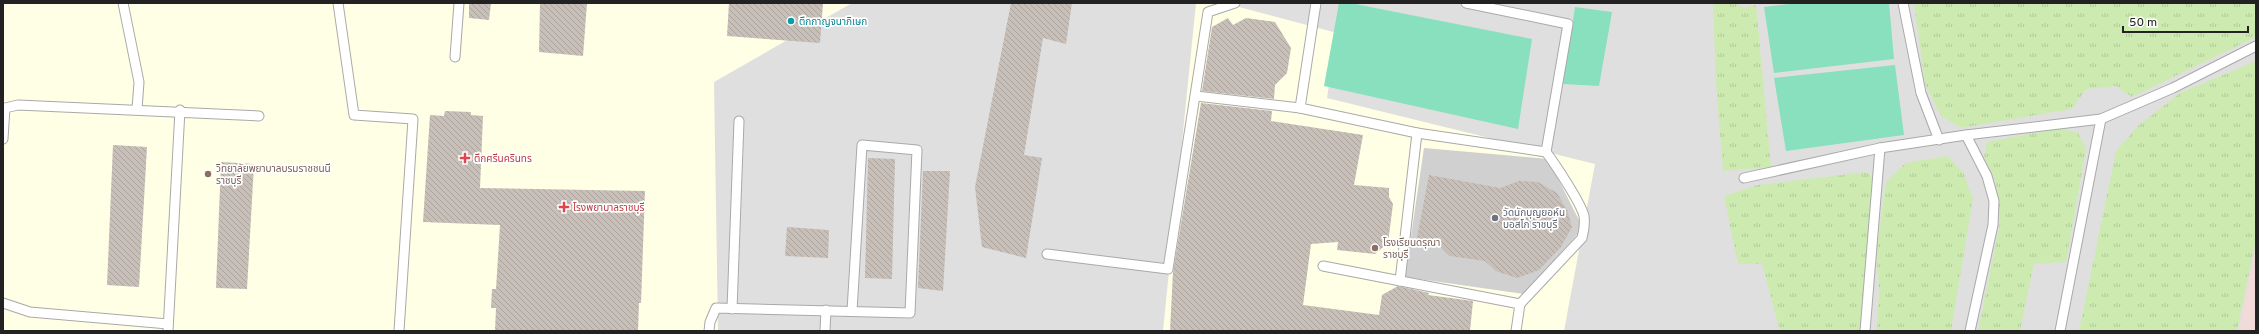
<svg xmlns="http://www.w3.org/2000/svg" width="2259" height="334" viewBox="0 0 2259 334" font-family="Overpass,'Noto Sans Thai',sans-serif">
<defs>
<pattern id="grass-tufts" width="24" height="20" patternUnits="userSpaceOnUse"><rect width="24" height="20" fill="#cdebb0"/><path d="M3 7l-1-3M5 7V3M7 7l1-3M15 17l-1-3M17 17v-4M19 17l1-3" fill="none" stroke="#b0c997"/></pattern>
<pattern id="building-back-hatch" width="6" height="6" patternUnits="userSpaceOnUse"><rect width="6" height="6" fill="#c7bfb8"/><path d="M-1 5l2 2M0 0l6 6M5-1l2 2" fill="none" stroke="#aba49e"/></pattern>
</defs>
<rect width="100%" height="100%" fill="#f2efe9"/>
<rect fill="#e0dfdf" x="3" y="3" width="2253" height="328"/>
<polygon fill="#f2dad9" points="2256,245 2256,331 2239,331"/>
<g fill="#ffffe5">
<polygon points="3,3 852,3 714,82 718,331 3,331"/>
<polygon points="1196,3 1224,3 1337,33 1327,98 1595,164 1564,331 1163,331"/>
</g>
<polygon fill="#d0d0d0" points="1424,148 1548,159 1583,228 1524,294 1405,277"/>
<g fill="url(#grass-tufts)">
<polygon points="1713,3 1736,3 1743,8 1756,5 1771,167 1723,171 1716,83"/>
<polygon points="1914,3 2256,3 2256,37 2132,97 2116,86 2086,89 2072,109 1961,128 1941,116 1925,84"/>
<polygon points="2256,61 2256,240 2237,331 2079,331 2116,151 2139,125 2180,93"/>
<polygon points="2061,128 2078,133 2086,149 2066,262 2034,264 2020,331 1978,331 2000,223 1996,183 1984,156 1987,142"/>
<polygon points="1947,156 1963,172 1973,199 1951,331 1877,331 1879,289 1876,254 1886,182 1906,163"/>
<polygon points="1867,172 1874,179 1860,331 1780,331 1762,264 1738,264 1724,196 1758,185"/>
</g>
<g fill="#88e0be">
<polygon points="1339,3 1350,3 1532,39 1518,129 1324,86"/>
<polygon points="1797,3 1889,3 1894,59 1774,73 1764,7"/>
<polygon points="1575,7 1612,12 1599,86 1563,84"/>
<polygon points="1895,65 1904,135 1786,151 1774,78"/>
</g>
<g fill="url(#building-back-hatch)">
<polygon points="469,3 491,3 489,20 469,18"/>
<polygon points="540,3 587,3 583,56 539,52"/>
<polygon points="729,3 823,3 820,43 727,36"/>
<polygon points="1011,3 1072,3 1066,44 1043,38 1024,155 1042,158 1026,258 982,247 975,187"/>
<polygon points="1228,18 1233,25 1246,18 1275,22 1291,48 1287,73 1275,85 1274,99 1202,91 1212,27"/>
<polygon points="1201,103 1272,111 1271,121 1363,135 1354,185 1389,188 1389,197 1393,204 1388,243 1375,254 1337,250 1338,242 1311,244 1303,305 1379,315 1382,295 1398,286 1429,293 1428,295 1473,301 1470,331 1170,331 1173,272"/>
<polygon points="445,111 471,112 471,115 483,116 480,188 645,191 641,303 639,303 638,331 495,331 496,308 491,308 492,289 496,289 500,225 423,222 430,115 444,116"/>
<polygon points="113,145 147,147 139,287 107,285"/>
<polygon points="868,158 895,159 892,279 865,278"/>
<polygon points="221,162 254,164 247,289 216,288"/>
<polygon points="923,171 950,171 943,291 918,288"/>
<polygon points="1429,175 1500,188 1519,181 1538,182 1557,193 1567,210 1572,227 1561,247 1539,270 1517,278 1496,271 1485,261 1450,256 1438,244 1417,238"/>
<polygon points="787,227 829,230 828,258 785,256"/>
</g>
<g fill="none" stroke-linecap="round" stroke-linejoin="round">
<g stroke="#a9a9a9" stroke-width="11">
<g id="service">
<polyline points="123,3 139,82 137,109"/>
<polyline points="338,3 354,115 413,119 399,331"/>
<polyline points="1316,3 1300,108 1417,133"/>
<polyline points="1903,3 1921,93 1939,140"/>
<polyline points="455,57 459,3"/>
<polyline points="1196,96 1300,108"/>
<polyline points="1966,135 1987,176 1994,201 1993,225 1970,331"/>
<polyline points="3,139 5,108 18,105 259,116"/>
<polyline points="1744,178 1880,148 1966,135 2101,119 2173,88 2256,46"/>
<polyline points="1047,254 1168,269 1208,12 1235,3"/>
<polyline points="1323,266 1520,304 1516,331"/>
<polyline points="1400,281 1417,133 1546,152 1568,24 1466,3"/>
<polyline points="3,303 30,312 168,324"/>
<path d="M1520,304L1582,238C1584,231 1585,224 1584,216C1581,203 1555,164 1546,152"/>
<polyline points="732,309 739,121"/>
<polyline points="168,331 180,110"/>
<polyline points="709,331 710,322 716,308 910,313 917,150 862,145 852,311"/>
<polyline points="825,331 826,310"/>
<polyline points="1865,331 1880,148"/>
<polyline points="2060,331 2101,119"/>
</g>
</g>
<use href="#service" stroke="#fff" stroke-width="9"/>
</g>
<circle fill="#0f9aa8" stroke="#fff" stroke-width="1.5" cx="791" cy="21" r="4"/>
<g fill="#e0444e" stroke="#fff" stroke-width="1.5">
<path d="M463 152h4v4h4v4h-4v4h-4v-4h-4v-4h4z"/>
<path d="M562 201h4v4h4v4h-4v4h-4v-4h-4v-4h4z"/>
</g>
<g fill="#8d6e63" stroke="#fff" stroke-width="1.5">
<circle cx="208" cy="174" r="4"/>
<circle cx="1375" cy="248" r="4"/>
</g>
<circle fill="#6b7280" stroke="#fff" stroke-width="1.5" cx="1495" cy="218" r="4"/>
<g text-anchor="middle" stroke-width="3.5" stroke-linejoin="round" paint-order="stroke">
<g font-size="10" fill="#0d838f" stroke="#fff" text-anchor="start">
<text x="799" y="25">ตึกกาญจนาภิเษก</text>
</g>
<g font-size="10" fill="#be3a42" stroke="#fff" text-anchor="start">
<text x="474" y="162">ตึกศรีนครินทร</text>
<text x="573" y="211">โรงพยาบาลราชบุรี</text>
</g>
<g font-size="10" fill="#785e54" stroke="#fff" text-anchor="start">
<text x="216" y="172">วิทยาลัยพยาบาลบรมราชชนนี<tspan x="216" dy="12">ราชบุรี</tspan></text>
<text x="1383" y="246">โรงเรียนดรุณา<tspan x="1383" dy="12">ราชบุรี</tspan></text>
</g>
<g font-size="10" fill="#5b616d" stroke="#fff" text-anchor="start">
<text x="1503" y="216">วัดนักบุญยอห์น<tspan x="1503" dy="12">บอสโก ราชบุรี</tspan></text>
</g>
</g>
<rect width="2259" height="334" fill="none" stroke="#222222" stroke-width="8"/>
<path d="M2123 26v6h125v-6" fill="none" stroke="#222222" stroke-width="2"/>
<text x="2129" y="26" font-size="12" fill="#222222" stroke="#ffffff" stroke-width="3" paint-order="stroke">50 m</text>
</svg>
